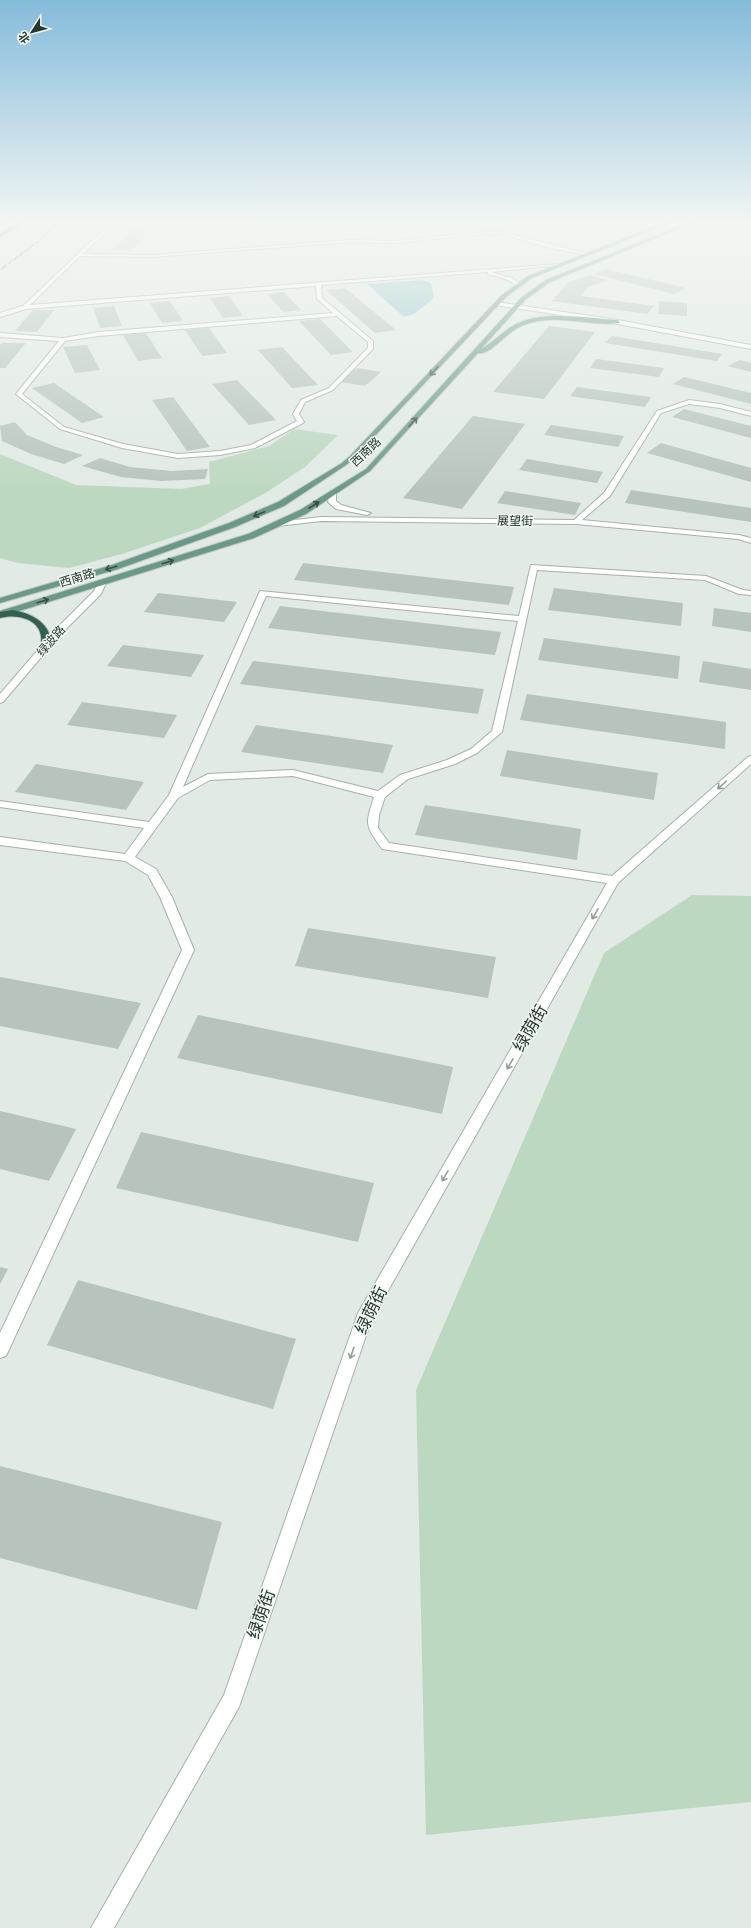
<svg xmlns="http://www.w3.org/2000/svg" width="751" height="1928" viewBox="0 0 751 1928" font-family="Montserrat,'Noto Sans SC',sans-serif">
<rect width="100%" height="100%" fill="#e1eae5"/>
<g fill="#bdd8c1">
<polygon points="294,429 338,435 305,467 267,492 200,528 122,554 69,568 18,563 0,558 0,454 76,485 181,489 210,484 209,462 269,446"/>
<polygon points="692,895 751,896 751,1802 426,1835 416,1390 604,953"/>
</g>
<polygon fill="#90c6c8" points="422,280 431,283 434,298 414,314 404,317 367,284"/>
<g fill="#b7c4bd">
<polygon points="138,224 155,224 132,250 113,249"/>
<polygon points="606,269 686,288 674,294 593,274"/>
<polygon points="589,275 609,280 588,287 581,296 654,306 647,314 552,301 567,283"/>
<polygon points="345,288 396,330 375,333 326,290"/>
<polygon points="284,292 301,310 283,312 267,294"/>
<polygon points="229,296 243,316 223,318 210,298"/>
<polygon points="170,301 183,321 162,323 150,303"/>
<polygon points="659,301 687,303 687,316 658,314"/>
<polygon points="114,306 122,326 100,328 93,308"/>
<polygon points="33,310 54,310 37,332 15,331"/>
<polygon points="320,319 353,352 331,355 299,321"/>
<polygon points="549,326 595,332 544,399 493,392"/>
<polygon points="209,328 227,353 202,356 185,330"/>
<polygon points="146,333 162,358 138,361 123,335"/>
<polygon points="612,336 722,354 717,361 605,343"/>
<polygon points="2,343 26,343 5,368 0,368 0,345"/>
<polygon points="87,345 100,370 75,373 63,347"/>
<polygon points="282,347 318,385 292,388 258,350"/>
<polygon points="596,359 664,368 659,377 590,368"/>
<polygon points="740,360 751,363 751,372 728,366"/>
<polygon points="357,368 381,372 365,386 340,382"/>
<polygon points="684,377 751,393 751,404 673,384"/>
<polygon points="237,380 276,420 249,425 212,384"/>
<polygon points="54,383 104,417 82,423 32,388"/>
<polygon points="577,387 651,397 645,407 570,396"/>
<polygon points="173,397 210,447 187,451 152,400"/>
<polygon points="684,409 751,426 751,438 672,417"/>
<polygon points="473,416 525,424 462,509 403,498"/>
<polygon points="15,422 27,435 56,447 83,455 64,464 31,454 2,441 0,426"/>
<polygon points="551,425 624,436 618,447 544,435"/>
<polygon points="661,443 751,468 751,482 647,453"/>
<polygon points="100,458 130,467 172,471 208,469 205,479 161,481 121,477 82,466"/>
<polygon points="527,459 603,472 597,483 519,470"/>
<polygon points="631,490 751,508 751,522 625,503"/>
<polygon points="505,491 581,503 575,515 497,503"/>
<polygon points="303,563 514,587 509,605 294,580"/>
<polygon points="554,588 683,603 681,626 548,610"/>
<polygon points="158,593 237,602 224,622 144,612"/>
<polygon points="280,606 501,632 495,655 268,628"/>
<polygon points="714,608 751,613 751,632 712,626"/>
<polygon points="544,638 680,656 678,679 538,660"/>
<polygon points="123,645 204,655 191,677 107,666"/>
<polygon points="253,661 484,689 478,714 240,684"/>
<polygon points="703,661 751,669 751,690 699,682"/>
<polygon points="527,694 726,722 725,749 520,720"/>
<polygon points="82,702 177,715 164,738 67,725"/>
<polygon points="256,725 393,745 383,773 241,752"/>
<polygon points="507,750 658,773 654,800 500,776"/>
<polygon points="36,764 144,782 126,810 15,792"/>
<polygon points="425,805 581,829 577,860 415,835"/>
<polygon points="308,928 496,957 488,998 295,966"/>
<polygon points="0,977 141,1003 118,1049 0,1026"/>
<polygon points="198,1015 453,1067 442,1114 177,1058"/>
<polygon points="0,1111 76,1129 49,1181 0,1169"/>
<polygon points="141,1132 374,1183 358,1242 116,1188"/>
<polygon points="0,1267 8,1269 0,1284"/>
<polygon points="78,1280 296,1339 273,1409 47,1345"/>
<polygon points="0,1466 222,1522 197,1610 0,1558"/>
</g>
<g fill="none" stroke-linecap="round" stroke-linejoin="round">
<g stroke="#a5b1ab" stroke-width="2">
<g id="minor">
<path d="M106,222H110L108,230L83,254L152,255L349,240L393,241L485,232H503L588,254L586,255L546,247L503,234H485L393,243L349,242L152,257L80,256L30,305L558,264L560,265L491,272L512,278L520,284L518,286L508,280L488,274V272L321,285L322,298L373,341V349L333,390L305,402L299,414L304,422L303,423L255,448L220,455L178,458L122,448L60,429L16,394L59,341L0,337V333L63,338L99,332L333,313L317,299L316,286L26,309L0,317V313L23,306L104,229ZM337,316L368,342V348L329,388L301,400L293,414L297,421L251,445L220,451L178,454L123,444L64,427L22,394L65,341L99,336Z"/>
<polygon points="567,222 601,222 580,225"/>
<polygon points="700,222 708,222 751,230 751,232"/>
<polygon points="497,302 618,320 751,345 751,349 618,324 495,305"/>
<polygon points="689,400 720,404 751,412 751,416 720,408 689,404 661,413 610,496 582,520 739,535 751,538 751,543 738,539 576,524 321,521 278,526 274,524 278,522 321,517 574,520 604,493 657,411"/>
<polygon points="330,491 336,491 336,501 341,505 371,513 367,515 336,509 328,502"/>
<path d="M531,565L706,576L743,590L751,591V595L739,594L705,580L537,570L502,732L477,753L455,764L408,779L385,797L379,815L378,828L389,843L612,876L748,757L751,756V764L618,883L371,1321L239,1707L114,1928H91L224,1695L358,1313L607,883L382,849C365,824 365,826 374,797L293,776L210,780L178,798L135,857L156,869L172,897L194,950L6,1356L0,1358V1333L182,950L160,897L148,875L125,861L0,845V837L125,854L144,828L0,807V801L149,822L169,795L260,591L519,616ZM266,596L518,621L492,731L471,749L447,760L400,775L378,791L293,770L208,774L183,787Z"/>
<polygon points="99,581 106,583 101,594 61,634 3,702 0,703 0,694 55,630 94,591"/>
</g>
</g>
<g stroke="#c2c7c5" stroke-width="2">
<g id="major">
<polygon points="666,222 671,222 532,278 506,297 354,458 346,465 284,506 235,527 118,569 0,603 0,598 112,565 229,523 278,502 342,463 350,456 502,295 528,276"/>
<path d="M690,222H695L550,282L525,300L481,349C492,343 500,334 511,327C538,309 587,318 618,320L620,323C591,327 559,314 530,323C526,324 520,326 516,329C506,334 489,356 478,353L370,471L306,514L254,538L0,617V611L248,534L300,510L366,469L521,298L546,280Z"/>
</g>
</g>
<g stroke="#c2c7c5" stroke-width="2">
<g id="highway">
<polygon points="0,222 6,222 0,225"/>
<polygon points="20,222 25,222 0,237 0,234"/>
<path d="M13,610C33,613 60,628 46,652H40L39,650C49,623 22,612 0,618V612Z"/>
</g>
</g>
<use href="#minor" fill="#fff" fill-rule="evenodd"/>
<use href="#major" fill="#6b9988" fill-rule="evenodd"/>
<use href="#highway" fill="#336051" fill-rule="evenodd"/>
<g stroke="#5e746b" stroke-width="1.5">
<polyline id="rail" points="0,270 39,241 58,222"/>
</g>
<use href="#rail" stroke="#f1f7f3" stroke-width="1" stroke-dasharray="3.5" stroke-linecap="butt"/>
</g>
<defs><path id="oneway-shaft" d="M-6 0H5M1.5-3L5.5 0L1.5 3" fill="none" stroke-width="1.6" stroke-linecap="round" stroke-linejoin="round"/></defs>
<g stroke="#365046">
<use href="#oneway-shaft" transform="translate(434 371) rotate(133)"/>
<use href="#oneway-shaft" transform="translate(413 422) rotate(-48)"/>
<use href="#oneway-shaft" transform="translate(314 505) rotate(-33)"/>
<use href="#oneway-shaft" transform="translate(259 514) rotate(157)"/>
<use href="#oneway-shaft" transform="translate(168 562) rotate(-18)"/>
<use href="#oneway-shaft" transform="translate(111 568) rotate(163)"/>
<use href="#oneway-shaft" transform="translate(43 601) rotate(-17)"/>
</g>
<g stroke="#929c98">
<use href="#oneway-shaft" transform="translate(722 785) rotate(138)"/>
<use href="#oneway-shaft" transform="translate(595 914) rotate(120)"/>
<use href="#oneway-shaft" transform="translate(510 1064) rotate(120)"/>
<use href="#oneway-shaft" transform="translate(445 1176) rotate(120)"/>
<use href="#oneway-shaft" transform="translate(352 1353) rotate(109)"/>
</g>
<linearGradient id="sky" x2="0" y2="1"><stop stop-color="#85bbdb"/><stop offset="0.45" stop-color="#f2f6f3"/><stop offset="1" stop-color="#f2f6f3" stop-opacity="0"/></linearGradient>
<rect width="751" height="492" fill="url(#sky)"/>
<g text-anchor="middle" stroke-width="3" stroke-linejoin="round" paint-order="stroke">
<g font-size="12" fill="#243830" stroke="#f1f7f3">
<text transform="translate(366 452) rotate(-43)" y="4">西南路</text>
<text transform="translate(515 521) rotate(1)" y="4">展望街</text>
<text transform="translate(77 578) rotate(-17)" y="4">西南路</text>
<text transform="translate(51 641) rotate(-49)" y="4">绿波路</text>
</g>
<g font-size="17" fill="#243830" stroke="#f1f7f3">
<text transform="translate(530 1028) rotate(-60)" y="6">绿荫街</text>
<text transform="translate(371 1310) rotate(-64)" y="6">绿荫街</text>
<text transform="translate(261 1614) rotate(-71)" y="6">绿荫街</text>
</g>
</g>
<g transform="translate(32 32) rotate(234)" stroke="#f1f7f3" stroke-width="3" paint-order="stroke">
<path d="M0-3L7 15L0 10L-7 15Z" fill="#243830"/>
<text y="-6" font-size="11" font-weight="bold" text-anchor="middle" fill="#243830">北</text>
</g>
</svg>
